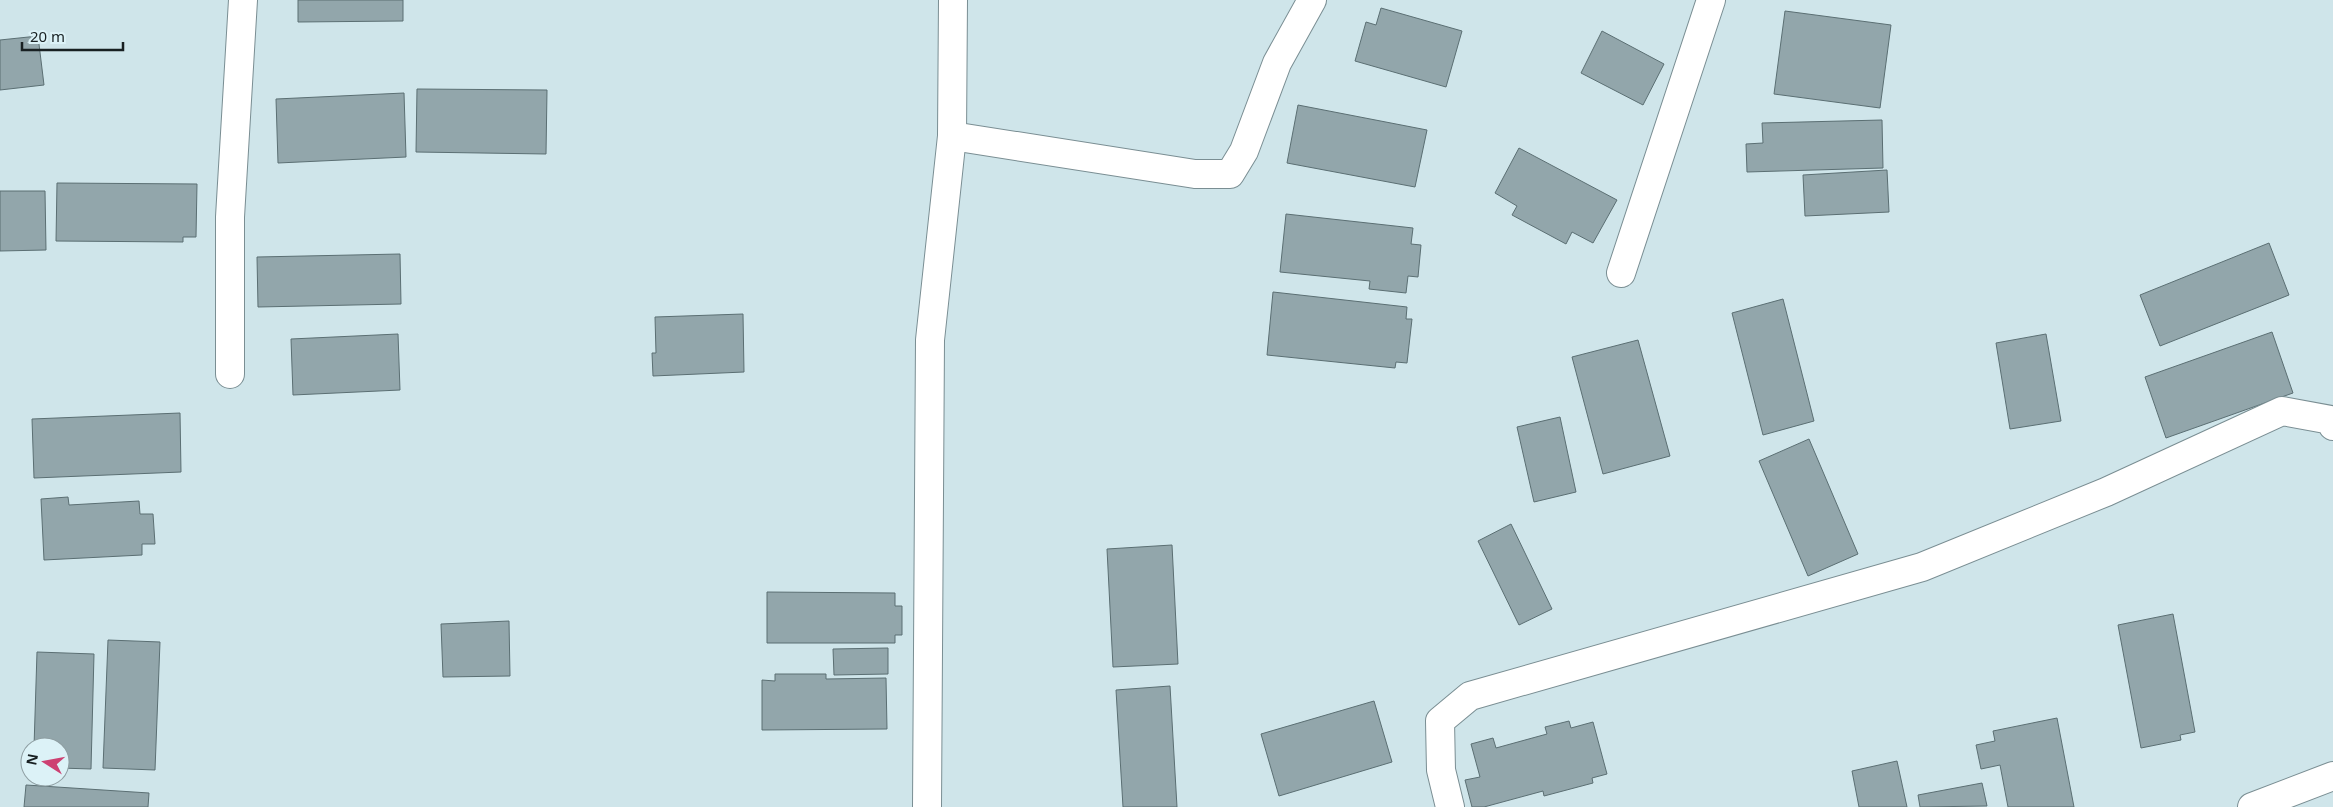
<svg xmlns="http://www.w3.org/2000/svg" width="2333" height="807" viewBox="0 0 2333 807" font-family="'Noto Sans',sans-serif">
<rect width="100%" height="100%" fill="#cfe5ea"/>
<g fill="#92a6ab" stroke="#5b6f73">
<polygon points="298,0 403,0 403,21 298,22"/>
<polygon points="1381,8 1462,31 1446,87 1355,61 1366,22 1376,25"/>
<polygon points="1785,11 1891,25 1880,108 1774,94"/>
<polygon points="1602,31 1664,64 1643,105 1581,73"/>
<polygon points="38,36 44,85 0,90 0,40"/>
<polygon points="417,89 547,90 546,154 416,152"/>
<polygon points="404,93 406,157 278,163 276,99"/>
<polygon points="1298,105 1427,130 1415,187 1287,163"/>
<polygon points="1882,120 1883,168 1747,172 1746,144 1763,143 1762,123"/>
<polygon points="1519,148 1617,200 1593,243 1572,232 1566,244 1512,215 1517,206 1495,193"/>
<polygon points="1887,170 1889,212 1805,216 1803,175"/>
<polygon points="57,183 197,184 196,237 183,237 183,242 56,241"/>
<polygon points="0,191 45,191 46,250 0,251"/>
<polygon points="1286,214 1413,228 1411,244 1421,245 1418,277 1408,276 1406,293 1369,289 1370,281 1280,272"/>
<polygon points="2269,243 2289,295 2160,346 2140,295"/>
<polygon points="400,254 401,304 258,307 257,257"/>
<polygon points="1273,292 1407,307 1406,319 1412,319 1407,363 1396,362 1395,368 1267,355"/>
<polygon points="1783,299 1814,421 1763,435 1732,313"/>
<polygon points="743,314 744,372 653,376 652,353 656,353 655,317"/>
<polygon points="2272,332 2293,393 2166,438 2145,377"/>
<polygon points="398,334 400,390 293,395 291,339"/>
<polygon points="2046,334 2061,421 2010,429 1996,343"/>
<polygon points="1638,340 1670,456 1603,474 1572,357"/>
<polygon points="180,413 181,472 34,478 32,419"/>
<polygon points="1560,417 1576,492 1534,502 1517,427"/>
<polygon points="1809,439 1858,554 1808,576 1759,461"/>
<polygon points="68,497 69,505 139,501 140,514 153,514 155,544 142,544 142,555 44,560 41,499"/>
<polygon points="1511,524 1552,609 1519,625 1478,541"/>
<polygon points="1172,545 1178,664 1113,667 1107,549"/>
<polygon points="767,592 895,593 895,606 902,606 902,635 895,635 895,643 767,643"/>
<polygon points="2173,614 2195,732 2180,735 2181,740 2141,748 2118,625"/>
<polygon points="509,621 510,676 443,677 441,624"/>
<polygon points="108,640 160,642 155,770 103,768"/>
<polygon points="888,648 888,674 834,675 833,649"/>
<polygon points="37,652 94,654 91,769 60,768 60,747 34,747"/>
<polygon points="775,674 826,674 826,679 886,678 887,729 762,730 762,680 775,681"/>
<polygon points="1170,686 1177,807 1123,807 1116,690"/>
<polygon points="1374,701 1392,762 1279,796 1261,734"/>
<polygon points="2057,718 2074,807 2008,807 2000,765 1981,769 1976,745 1995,741 1993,731"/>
<polygon points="1569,721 1571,728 1593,722 1607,774 1592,778 1593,783 1544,796 1543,791 1484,807 1472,807 1465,780 1480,777 1471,744 1493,738 1496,748 1547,734 1545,727"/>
<polygon points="1897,761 1907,807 1859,807 1852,771"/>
<polygon points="1982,783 1987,806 1920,807 1918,795"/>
<polygon points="26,785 149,793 148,807 24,807"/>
</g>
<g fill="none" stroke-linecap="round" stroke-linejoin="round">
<g stroke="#7a8e93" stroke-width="30">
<g id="street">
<polyline points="952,136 1195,174 1230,174 1244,151 1277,63 1312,0"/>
<polyline points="1621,273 1711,0"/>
<polyline points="230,374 230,217 243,0"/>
<polyline points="927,807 930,340 952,136 953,0"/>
<polyline points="1450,807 1441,770 1440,721 1470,696 1922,567 2106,492 2282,411 2331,420 2333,426"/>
<polyline points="2252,807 2333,776"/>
</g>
</g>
<use href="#street" stroke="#fff" stroke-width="28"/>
</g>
<g transform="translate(45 762) rotate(281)"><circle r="24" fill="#dcf2f7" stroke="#8e9ea2"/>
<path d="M0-4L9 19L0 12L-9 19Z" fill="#cd4172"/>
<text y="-8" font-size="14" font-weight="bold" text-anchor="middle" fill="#182022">N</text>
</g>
<path d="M22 42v8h101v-8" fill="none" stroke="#182022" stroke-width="2.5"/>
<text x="30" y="42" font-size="15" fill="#182022" stroke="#dcf2f7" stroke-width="4" paint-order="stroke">20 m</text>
</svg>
